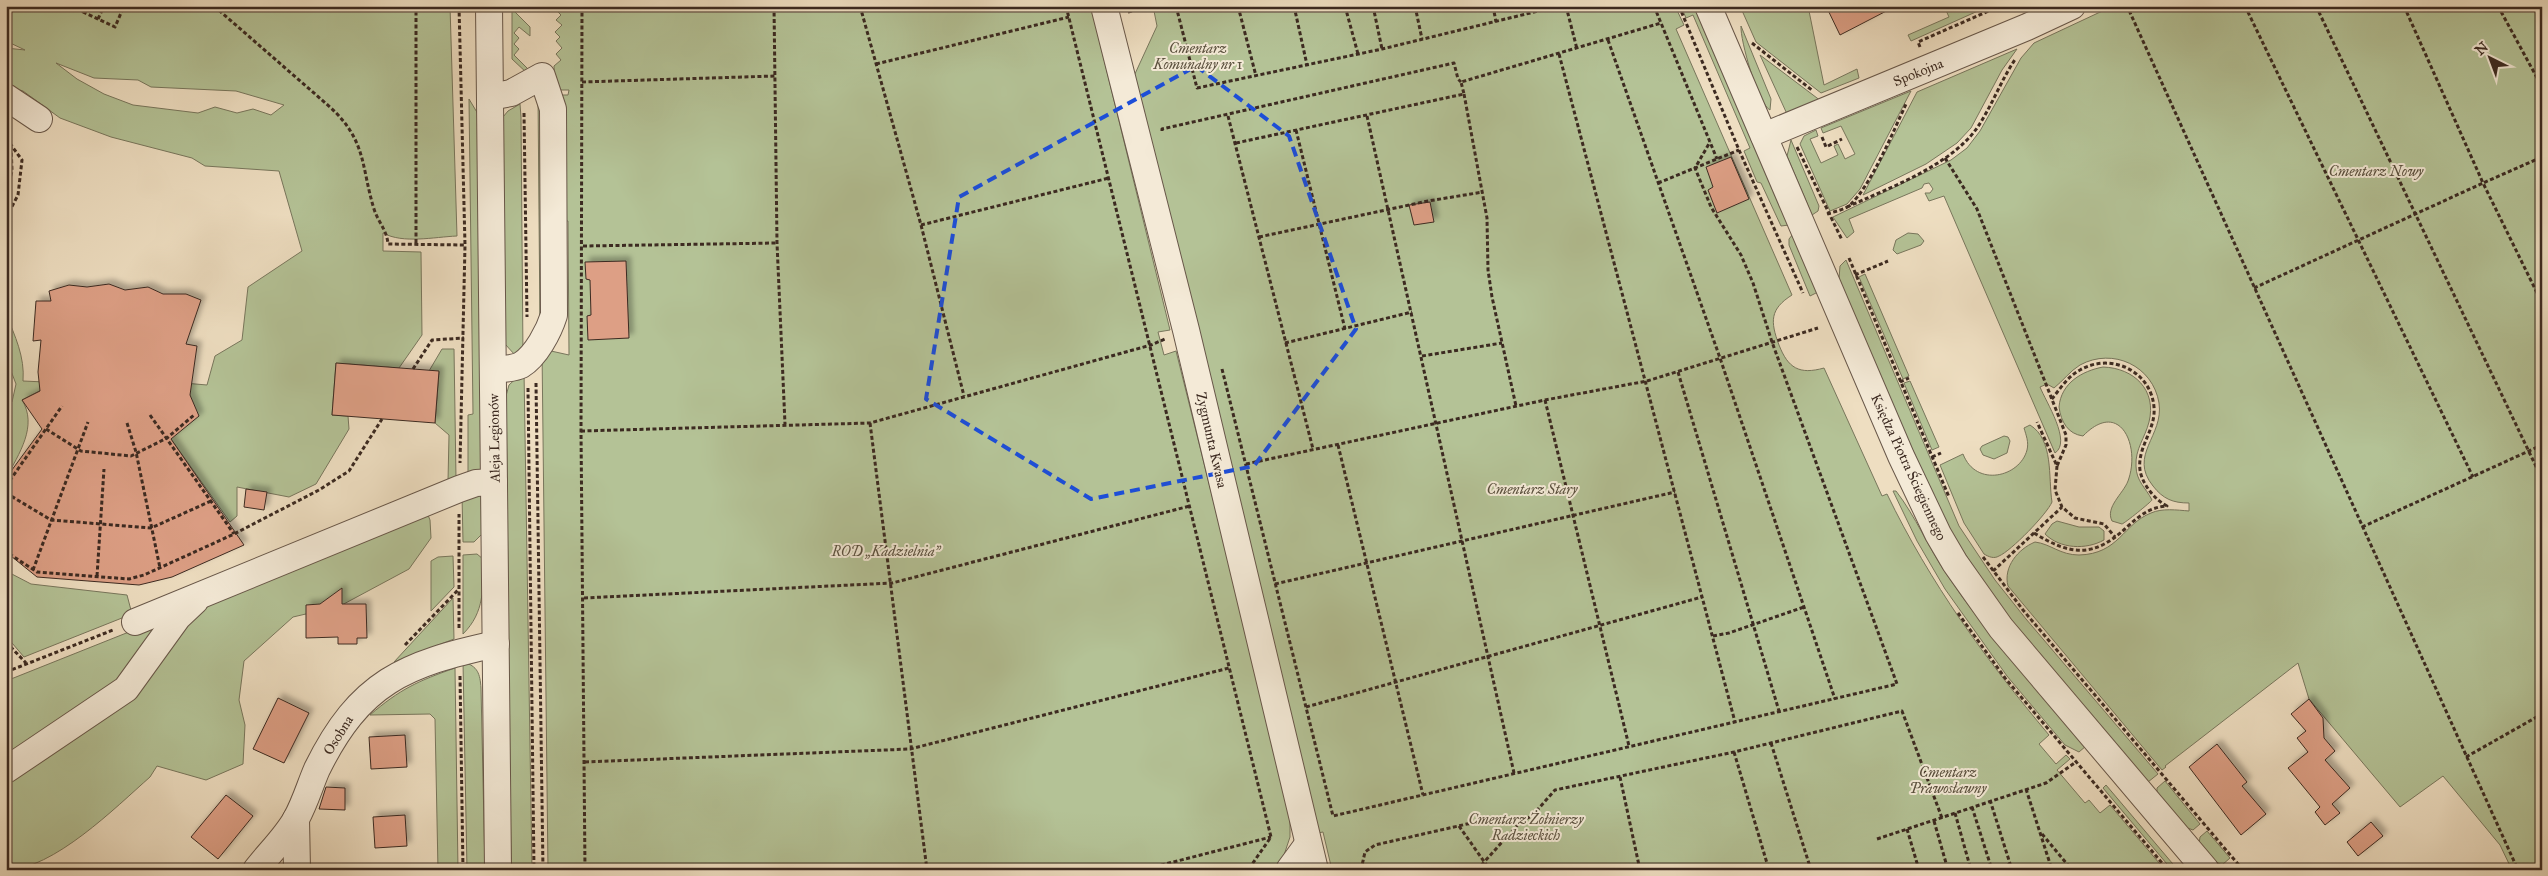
<svg xmlns="http://www.w3.org/2000/svg" width="2548" height="876" font-family="'IM FELL Great Primer',serif">
<style>
.green{fill:#b4c296;stroke:#78765c;fill-rule:evenodd}
.building{fill:#dd9f85;stroke:#3c2a21;filter:url(#shadow)}
.lines{fill:none;stroke-linecap:round;stroke-linejoin:round}
.minor-casing{stroke:#685749;stroke-width:28}
.path{stroke:#3c2a21;stroke-width:3;stroke-dasharray:4 2.5;stroke-linecap:butt}
.minor{stroke:#f4ead7;stroke-width:26}
.marked{fill:none;stroke:#1d4ed8;stroke-width:4;stroke-dasharray:10 6;stroke-linejoin:round}
.labels{text-anchor:middle;stroke-width:4;stroke-linejoin:round;paint-order:stroke}
.park-label{font-size:14px;font-style:italic;fill:#5a503e;stroke:#f4ead7}
.street-label{font-size:14px;fill:#3c2a21;stroke:#f4ead7}
</style>
<defs>
<filter id="shadow"><feDropShadow dx="4.5" dy="-4.5" stdDeviation="2.5" flood-color="#0004"/></filter>
</defs>
<rect width="100%" height="100%" fill="#eedec1"/>
<filter id="stains"><feTurbulence type="fractalNoise" baseFrequency=".004" numOctaves="4"/><feColorMatrix values="0 0 0 0 .2 0 0 0 0 .09 0 0 0 0 .02 0 0 0 .5 -.17"/></filter>
<radialGradient id="worn" r=".72"><stop offset=".6" stop-color="#630" stop-opacity="0"/><stop offset="1" stop-color="#630" stop-opacity=".3"/></radialGradient>
<!-- green -->
<g class="green">
<path d="M6 6H450L457 236C434 237 403 244 383 233V251L421 252 422 335 399 368 336 363 332 415 348 416 349 429 316 484 289 497 237 487V516L230 522 171 439 184 383 207 385 215 356 242 340 248 287 302 251 279 171 205 166 192 158 111 137 60 118 23 91 6 86V48L25 50 6 41ZM56 63 94 78 138 80 151 87 236 91 284 105 271 115 253 109 237 113 215 107 198 113 133 105 104 94 77 79Z"/>
<path d="M512 6H517L513 10 530 27V36L519 27 514 33 519 38 514 44 519 49 514 55 530 71 528 74 512 59Z"/>
<path d="M558 6H1091L1170 330 1158 332 1164 355 1176 351 1290 808V837L1279 870H548L542 349 569 355 568 221 559 220 556 95H568L569 90H555L554 66 561 60 556 54 562 48 556 41 560 37 555 32 562 25 556 20 561 15 555 9Z"/>
<path d="M1153 6H1675L1684 25 1676 29 1792 295C1770 309 1770 321 1779 345 1788 368 1799 375 1824 368L1882 496 1887 494C1930 583 1986 660 2049 735L2039 744 2056 764 2066 755 2070 759 2057 770 2085 803 2089 800 2100 813 2110 805 2165 870H1332L1323 832 1318 833 1134 76 1157 26Z"/>
<path d="M1681 6H1696L1789 225 1781 226 1761 183 1757 182 1744 151 1750 148 1693 15 1686 18Z"/>
<path d="M1740 6H1808L1824 85 1857 69 1859 78 1821 93 1756 42Z"/>
<path d="M1944 6H1989L1911 41 1908 35 1949 17Z"/>
<path d="M2113 6H2542V870H2512L2500 845 2443 776 2400 807 2309 699 2298 663 2165 766 2166 767 2162 770 2008 586C2003 567 2018 549 2035 542 2051 544 2060 555 2079 555 2119 554 2123 524 2151 513 2162 508 2177 510 2189 511V503C2173 503 2163 499 2153 486 2128 455 2164 436 2159 403 2153 366 2113 347 2080 365 2070 371 2063 381 2054 388L2047 384 2040 387C2046 402 2072 442 2055 453L1944 196 1929 201 1925 193H1930L1933 189 1929 183 1924 184 1922 188 1849 219 1854 232 1847 238 1833 217 1951 160 1967 148 1980 131 2021 58 2034 43Z"/>
<path d="M1741 26 1771 99 1770 110C1758 104 1740 40 1741 26Z"/>
<path d="M2017 49 2002 70 1971 128 1957 143 1926 164 1863 195 1917 92Z"/>
<path d="M1760 55 1821 101 1787 114Z"/>
<path d="M1911 91 1860 189 1847 204 1830 211 1800 144 1804 136 1816 130 1818 136 1810 139 1821 163 1838 155 1834 146 1838 144 1845 159 1855 154 1841 126 1823 133 1821 128Z"/>
<path d="M538 94 543 99 540 330Z"/>
<path d="M469 99 478 114 482 475 468 480V415L473 414Z"/>
<path d="M520 104 521 117 523 356 515 355 505 344 503 117 508 111Z"/>
<path d="M1791 140 1819 206 1818 211 1812 215 1787 156Z"/>
<path d="M1908 233 1918 234 1924 241 1921 245 1897 254 1893 250 1896 240Z"/>
<path d="M1793 234 1818 292 1810 296 1789 245V239Z"/>
<path d="M1846 260 1959 526 1995 580 2026 619 2158 774 2148 782 2003 610 1953 536 1908 440 1839 279 1840 266Z"/>
<path d="M1865 274 1909 376 1903 379 1859 277Z"/>
<path d="M6 314C15 336 25 357 23 381L45 382 47 387 22 400C38 426 19 454 6 478V404L12 402 16 384 6 358Z"/>
<path d="M442 349H454L456 479 448 481 449 435 435 423 439 372 429 371Z"/>
<path d="M2103 367C2134 368 2157 390 2149 422 2145 438 2135 449 2136 466 2136 481 2146 488 2152 500 2151 502 2125 523 2122 524L2112 521C2105 507 2123 494 2128 481 2141 446 2120 398 2083 436 2068 434 2061 422 2059 407 2061 383 2082 371 2103 367Z"/>
<path d="M524 371 532 870H511L506 396 509 385Z"/>
<path d="M1910 381 1939 447 1932 450 1904 383Z"/>
<path d="M2030 425C2054 440 2048 477 2052 502 2047 514 2011 551 1999 556 1994 559 1989 557 1984 554L1964 523 1940 465 1963 454C1976 488 2020 477 2027 450 2029 442 2026 435 2024 428Z"/>
<path d="M2004 436 2008 437 2010 441 2007 453 1994 459 1983 455 1980 449 1982 446Z"/>
<path d="M1893 491H1896C1916 517 1928 547 1947 575 1988 636 2038 690 2086 746L2079 752 2065 745 2007 676 1945 589 1917 541Z"/>
<path d="M462 494 482 495V534L474 542H463Z"/>
<path d="M426 510 430 520 431 538 409 569 340 606 293 617 244 661 239 700 245 725 243 764 206 780 157 766 150 777C116 807 53 870 6 870V776L52 745 199 605Z"/>
<path d="M2057 521 2079 527H2099L2104 531V540C2086 550 2060 549 2045 534L2052 524Z"/>
<path d="M477 554 483 559C483 588 485 612 463 634V555Z"/>
<path d="M453 556 454 587 431 611V561L438 557Z"/>
<path d="M6 568 8 572 31 584 127 595 132 614 24 657 6 636Z"/>
<path d="M453 598 454 639 394 662Z"/>
<path d="M174 614 126 676 6 763V681Z"/>
<path d="M463 662C478 666 480 674 481 688L485 870H467Z"/>
<path d="M455 668 458 870H438L435 719 430 714 370 715C400 689 418 681 455 668Z"/>
<path d="M2165 781 2200 824 2193 830 2185 827 2157 793V788Z"/>
<path d="M2106 785 2178 870H2172L2103 788Z"/>
<path d="M2207 831 2230 858 2222 865 2214 861 2199 844 2200 837Z"/>
</g>
<!-- building -->
<g class="building">
<path d="M1826 6H1896L1840 35Z"/>
<path d="M1731 157 1749 199 1717 213 1708 190 1713 187 1706 167Z"/>
<path d="M1430 202 1434 222 1414 225 1409 205Z"/>
<path d="M626 261 629 338 588 340 587 316 591 315 590 280 586 279 585 262Z"/>
<path d="M109 284 125 290 148 287 163 294H186L201 300 186 344 197 346 190 395 199 416 171 439 244 545 172 577 139 585 37 577 6 552V478L42 429 22 400 40 391 38 372 41 340 33 341 36 301H51L49 291 69 285 87 287Z"/>
<path d="M336 363 439 371 435 423 332 415Z"/>
<path d="M246 489 267 492 264 510 244 507Z"/>
<path d="M342 588V604H366L367 638H357V644H338V637L306 638V605L320 604Z"/>
<path d="M278 698 309 713 284 763 253 749Z"/>
<path d="M2309 699 2323 718 2324 738 2335 751 2325 760 2350 788 2332 804 2340 813 2325 825 2315 812 2320 807 2288 768 2308 752 2297 738 2306 731 2291 714Z"/>
<path d="M405 735 407 767 371 769 369 737Z"/>
<path d="M2217 744 2247 782 2242 786 2266 814 2241 835 2189 767Z"/>
<path d="M326 787 345 788V810L319 809Z"/>
<path d="M226 795 253 816 218 859 191 837Z"/>
<path d="M405 815 407 846 375 848 373 817Z"/>
<path d="M2371 822 2383 836 2358 856 2347 842Z"/>
</g>
<g class="lines">
<!-- minor casing -->
<g class="minor-casing">
<g id="minor">
<path d="M489 6 498 870"/>
<path d="M1104 6 1186 330 1315 870"/>
<path d="M1708 6 1901 456 1938 534 1955 563 2001 628 2206 870"/>
<path d="M6 97 39 119"/>
<path d="M490 97 511 93 542 76 553 109 554 315C549 331 536 356 521 365 513 369 502 369 493 370"/>
<path d="M1764 136 2027 27 2072 6"/>
<path d="M135 622 459 489 476 483 494 482"/>
<path d="M6 770 126 689 178 617 195 601"/>
<path d="M296 819 297 870"/>
<path d="M256 870C269 853 286 837 296 819 305 803 310 785 317 769 360 682 404 664 496 644"/>
<path d="M1289 870 1308 844"/>
</g>
</g>
<!-- path -->
<g class="path">
<path d="M86 6 83 12 115 27 124 6"/>
<path d="M214 6 330 107C367 141 361 167 374 209 378 222 387 230 388 244L465 245"/>
<path d="M406 6 459 8"/>
<path d="M459 6 465 245 460 463"/>
<path d="M582 6 581 431 585 870"/>
<path d="M774 6 777 243 785 424"/>
<path d="M860 6 921 225 964 396"/>
<path d="M1066 6 1271 837 1248 870"/>
<path d="M1176 6 1197 88 1382 49 1559 6"/>
<path d="M1238 6 1256 76"/>
<path d="M1294 6 1307 65"/>
<path d="M1345 6 1358 54"/>
<path d="M1373 6 1382 49"/>
<path d="M1415 6 1422 39"/>
<path d="M1493 6 1496 22"/>
<path d="M1535 6 1537 12"/>
<path d="M1566 6 1577 49"/>
<path d="M1654 6 1717 159"/>
<path d="M1679 6 1739 150 1803 293"/>
<path d="M2131 6 2128 8 2518 870"/>
<path d="M2245 6 2473 477"/>
<path d="M2316 6 2542 479"/>
<path d="M2404 6 2483 183 2542 157"/>
<path d="M2498 6 2542 87"/>
<path d="M1128 12 1152 6"/>
<path d="M98 19 104 6"/>
<path d="M1608 40 1720 358 1835 699"/>
<path d="M1752 43 1813 91"/>
<path d="M1920 47 1918 42 2000 6"/>
<path d="M1559 54 1735 722"/>
<path d="M876 64 1069 17"/>
<path d="M582 82 775 76"/>
<path d="M1464 94 1487 218 1488 270 1492 297 1516 406"/>
<path d="M524 113 527 317"/>
<path d="M1228 116 1313 449"/>
<path d="M1367 116 1514 773"/>
<path d="M1296 130 1345 329"/>
<path d="M1162 131V129L1454 63 1458 79 1461 82"/>
<path d="M1822 137 1826 147 1842 139"/>
<path d="M6 138 22 160 18 195 6 218"/>
<path d="M1236 143 1464 94 1461 82 1661 23"/>
<path d="M1797 147 1842 240"/>
<path d="M1945 158 1977 209 2066 435V445L2057 466 2037 422"/>
<path d="M1658 183 1739 150"/>
<path d="M6 195 12 171 11 145"/>
<path d="M1847 207C1889 188 1950 166 1977 128 1992 106 2001 80 2016 58"/>
<path d="M1827 214C1833 212 1843 210 1849 206 1871 186 1893 132 1906 104"/>
<path d="M921 225 1109 178"/>
<path d="M1259 237 1428 201 1483 192"/>
<path d="M416 243V7"/>
<path d="M583 246 777 243"/>
<path d="M1849 258 1949 497"/>
<path d="M1855 275 1888 261"/>
<path d="M2254 288 2483 183 2542 303"/>
<path d="M1285 343 1412 312"/>
<path d="M1422 356 1502 343"/>
<path d="M413 369 432 340 464 338"/>
<path d="M1222 369 1333 816 1897 684 1772 342 1753 283 1741 255 1711 207 1695 168 1710 142"/>
<path d="M1678 372 1779 711"/>
<path d="M1900 382 1909 378"/>
<path d="M536 383 543 870"/>
<path d="M528 388 534 870"/>
<path d="M1545 400 1629 746"/>
<path d="M150 415 234 534"/>
<path d="M127 423 136 452 160 568"/>
<path d="M870 423 927 870"/>
<path d="M46 429 81 451 131 456 167 438 194 415"/>
<path d="M581 431 870 423 1151 345 1165 339"/>
<path d="M1338 445 1423 795"/>
<path d="M1932 457 1941 453"/>
<path d="M1246 464 1545 400 1647 381 1818 328"/>
<path d="M2057 466 2055 490 2062 507 2075 518 2104 524 2115 537"/>
<path d="M6 486 62 406"/>
<path d="M6 493 51 520 151 528 211 501"/>
<path d="M2362 527 2542 445"/>
<path d="M2034 533C2070 555 2093 559 2127 527 2139 516 2150 507 2167 506 2155 500 2142 484 2140 470 2137 447 2156 430 2154 407 2151 371 2111 352 2080 370 2068 376 2060 389 2051 400"/>
<path d="M6 548 11 555 37 572 129 579 144 575 234 534 319 490 349 471 382 419"/>
<path d="M1983 557 2023 610 2243 870"/>
<path d="M33 570 88 422"/>
<path d="M1993 571 2062 507"/>
<path d="M97 576 104 469"/>
<path d="M1275 584 1675 492"/>
<path d="M584 598 892 583 1190 506"/>
<path d="M1958 613 2005 678 2168 870"/>
<path d="M459 628V514"/>
<path d="M1713 636 1729 633 1804 607"/>
<path d="M6 642 26 663"/>
<path d="M405 645 458 590"/>
<path d="M6 672 113 630"/>
<path d="M460 676 463 870"/>
<path d="M1306 707 1702 597"/>
<path d="M1771 743 1811 870"/>
<path d="M1734 752 1769 870"/>
<path d="M2466 757 2542 714"/>
<path d="M585 762 910 749 1229 668"/>
<path d="M1620 777 1640 870"/>
<path d="M2026 789 2052 870"/>
<path d="M1990 800 2012 870"/>
<path d="M1972 807 1992 870"/>
<path d="M1955 813 1971 870"/>
<path d="M1934 821 1948 870"/>
<path d="M1459 826 1490 870"/>
<path d="M1907 829 1919 870"/>
<path d="M2042 834 2072 870"/>
<path d="M1877 839 2046 783 2076 762"/>
<path d="M1142 870 1271 837"/>
<path d="M1361 870 1365 852 1375 845 1467 824 1521 821"/>
<path d="M1477 870 1521 821 1532 816 1555 790 1734 752 1902 711 1942 818"/>
<path d="M1989 870 2010 864"/>
</g>
<!-- minor -->
<use href="#minor" class="minor"/>
</g>
<!-- marked area -->
<path class="marked" d="M1196 66 1289 136 1356 329 1254 466 1091 499 926 399 959 197Z"/>
<g class="labels">
<!-- park labels -->
<g class="park-label">
<text x="1198" y="53">Cmentarz<tspan x="1198" dy="16">Komunalny nr 1</tspan></text>
<text x="2376" y="176">Cmentarz Nowy</text>
<text x="1532" y="494">Cmentarz Stary</text>
<text x="886" y="556">ROD „Kadzielnia”</text>
<text x="1948" y="777">Cmentarz<tspan x="1948" dy="16">Prawosławny</tspan></text>
<text x="1526" y="824">Cmentarz Żołnierzy<tspan x="1526" dy="16">Radzieckich</tspan></text>
</g>
<!-- street labels -->
<g class="street-label">
<text transform="translate(1918 72) rotate(-22)" y="5">Spokojna</text>
<text transform="translate(494 438) rotate(-91)" y="5">Aleja Legionów</text>
<text transform="translate(1212 440) rotate(77)" y="5">Zygmunta Kwasa</text>
<text transform="translate(1909 467) rotate(65)" y="5">Księdza Piotra Ściegiennego</text>
<text transform="translate(338 735) rotate(-58)" y="5">Osobna</text>
</g>
</g>
<!-- margin -->
<rect width="2548" height="876" fill="none" stroke="#eedec1" stroke-width="25"/>
<rect x="8" y="8" width="2533" height="861" fill="none" stroke="#3c2a21" stroke-width="2.5"/>
<rect x="12" y="12" width="2523" height="851" fill="none" stroke="#3c2a21"/>
<!-- north arrow -->
<g transform="translate(2490 58) rotate(318)" stroke="#f4ead7" stroke-width="4" paint-order="stroke">
<path d="M0-4L9 19L0 12L-9 19Z" fill="#3c2a21"/>
<text y="-8" font-size="14" font-weight="bold" text-anchor="middle" fill="#3c2a21">N</text>
</g>
<rect width="100%" height="100%" filter="url(#stains)"/>
<rect width="100%" height="100%" fill="url(#worn)"/>
</svg>
